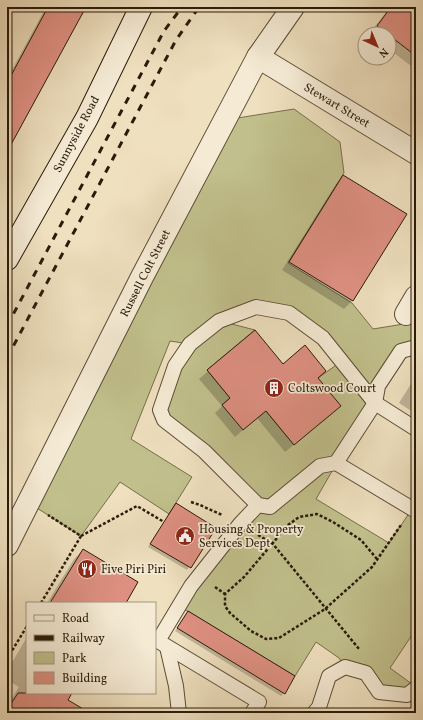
<svg xmlns="http://www.w3.org/2000/svg" width="423" height="720" font-family="Vollkorn,serif">
<style>
.green{fill:#c1c08c;stroke:#766e4b;fill-rule:evenodd}
.shadow{fill:#0003}
.building{fill:#df9082;stroke:#2a1b0a}
.lines{fill:none;stroke-linecap:round;stroke-linejoin:round}
.lane-casing{stroke:#5b4c37;stroke-width:16}
.street-casing{stroke:#5b4c37;stroke-width:24}
.secondary-casing{stroke:#2a1b0a;stroke-width:24}
.path{stroke:#2a1b0a;stroke-width:2.5;stroke-dasharray:3 2;stroke-linecap:butt}
.lane{stroke:#f5ebd5;stroke-width:14}
.street{stroke:#f5ebd5;stroke-width:22}
.secondary{stroke:#f5ebd5;stroke-width:22}
.rail{stroke:#2a1b0a;stroke-width:3;stroke-dasharray:7 7;stroke-linecap:butt}
.labels{text-anchor:middle;stroke-width:3.5;stroke-linejoin:round;paint-order:stroke}
.street-label{font-size:12px;fill:#2a1b0a;stroke:#f5ebd5}
.poi-label{font-size:12px;fill:#2a1b0a;stroke:#f5ebd5;text-anchor:start}
</style>
<rect width="100%" height="100%" fill="#efe0bf"/>
<filter id="stains"><feTurbulence type="fractalNoise" baseFrequency=".005" numOctaves="4"/><feColorMatrix values="0 0 0 0 .2 0 0 0 0 .09 0 0 0 0 .02 0 0 0 .5 -.17"/></filter>
<radialGradient id="worn" r=".72"><stop offset=".6" stop-color="#630" stop-opacity="0"/><stop offset="1" stop-color="#630" stop-opacity=".3"/></radialGradient>
<!-- green -->
<path class="green" d="M294 109 340 142 344 173 288 263 352 303 373 329 416 322V347L401 351 316 499 389 543 416 503V629L390 668 416 687 388 693 366 673 345 667 339 658 316 642 295 676 179 606 258 505 164 419 189 344 170 341 131 439 192 477 169 514 120 482 81 536 29 503 225 120ZM256 307 289 313 342 361 318 378 294 445 266 411 222 405 230 398 207 370 255 330 220 321Z"/>
<!-- shadow -->
<g class="shadow">
<path d="M46 7H85L10 145 11 146 7 154V79Z"/>
<path d="M390 7H416V70L389 49V34H369Z"/>
<path d="M344 176 406 214 352 301 344 309 282 270 336 184Z"/>
<path d="M254 332 283 366 325 371 317 379 332 414 285 452 257 418 235 437 215 413 222 406 199 379Z"/>
<path d="M416 376V414L399 403Z"/>
<path d="M176 504 214 528 187 570 148 547Z"/>
<path d="M83 550 124 603H47L74 559Z"/>
<path d="M188 612 284 693 281 696 175 631Z"/>
<path d="M27 637V693H71L66 700 89 713H7V706L19 687 7 680V671Z"/>
</g>
<!-- building -->
<g class="building">
<path d="M48 7H86L7 152V83Z"/>
<path d="M391 7H416V56L377 26Z"/>
<path d="M343 175 407 214 353 301 289 262Z"/>
<path d="M255 330 283 364 305 345 326 371 318 378 341 406 294 445 266 411 243 430 222 405 230 398 207 370Z"/>
<path d="M176 503 216 528 191 568 150 544Z"/>
<path d="M83 549 138 582 126 603H50Z"/>
<path d="M188 611 295 676 285 694 177 628Z"/>
<path d="M18 693H72L68 700 90 713H7V710Z"/>
</g>
<g class="lines">
<!-- lane casing -->
<g class="lane-casing">
<g id="lane">
<path d="M416 429 375 403 323 338 289 313 256 307 219 321 190 344 175 366 160 410 164 420 204 451 258 505 270 507 320 466 336 463 416 511"/>
<path d="M336 463 375 403 378 386 401 351 416 347"/>
<path d="M167 647 176 686 179 713"/>
<path d="M252 713 259 702 158 641 191 586 240 524 258 505"/>
<path d="M314 713 319 707 329 676 345 667 366 673 379 692 407 695 416 688"/>
</g>
</g>
<!-- street casing -->
<g class="street-casing">
<g id="street">
<path d="M258 57 416 153"/>
<path d="M406 314 416 297"/>
<path d="M7 545 142 277 258 57 293 7"/>
</g>
</g>
<!-- secondary casing -->
<g class="secondary-casing">
<path id="secondary" d="M7 259 87 118 141 7"/>
</g>
<!-- path -->
<g class="path">
<path d="M191 502 200 505 222 515"/>
<path d="M258 535 273 544 359 649"/>
<path d="M81 536 137 506 164 522"/>
<path d="M377 559 361 540 333 522 317 514 299 517 288 525 244 577 225 594V606L230 613 251 631 266 639 279 638 325 609 372 567 401 525"/>
<path d="M215 587 225 594"/>
<path d="M41 603 81 536 48 515"/>
<path d="M7 659 27 626"/>
</g>
<!-- lane -->
<use href="#lane" class="lane"/>
<!-- street -->
<use href="#street" class="street"/>
<!-- secondary -->
<use href="#secondary" class="secondary"/>
<!-- rail -->
<g class="rail">
<path d="M7 326 164 31 182 7"/>
<path d="M7 358 176 40 199 7"/>
</g>
</g>
<!-- icons -->
<defs>
<g id="building-disc" transform="scale(1)"><circle r="9.5" fill="#8f2418" stroke="#f5ebd5"/><path d="M-4-6H4V6H1V3H-1V6H-4ZM-2.5-4.3h1.7v1.8h-1.7ZM.8-4.3h1.7v1.8H.8ZM-2.5-1h1.7V.8h-1.7ZM.8-1h1.7V.8H.8Z" fill="#fff"/></g>
<g id="civic-disc" transform="scale(1)"><circle r="9.5" fill="#8f2418" stroke="#f5ebd5"/><path d="M-.6-6.5H3V-4.5H.6V-3L4-1V1h2V6H-6V1h2V-1L-.6-3ZM-1.2 2.5V6h2.4V2.5Z" fill="#fff"/></g>
<g id="restaurant-disc" transform="scale(1)"><circle r="9.5" fill="#8f2418" stroke="#f5ebd5"/><path d="M-5-6h1v4h1v-4h1v4h1v-4h1v5L-1.5 .5V6h-2V.5L-5-1ZM5-6V6H3V1.5H1.5Q1.5-4 5-6Z" fill="#fff"/></g>
</defs>
<g fill-rule="evenodd">
<use href="#building-disc" x="274" y="388"/>
<use href="#civic-disc" x="185" y="536"/>
<use href="#restaurant-disc" x="87" y="569"/>
</g>
<g class="labels">
<!-- street labels -->
<g class="street-label">
<text transform="translate(337 105) rotate(31)" y="4">Stewart Street</text>
<text transform="translate(76 134) rotate(-62)" y="4">Sunnyside Road</text>
<text transform="translate(145 273) rotate(-63)" y="4">Russell Colt Street</text>
</g>
<!-- poi labels -->
<g class="poi-label">
<text x="288" y="392">Coltswood Court</text>
<text x="199" y="533">Housing &amp; Property<tspan x="199" dy="14">Services Dept</tspan></text>
<text x="101" y="573">Five Piri Piri</text>
</g>
</g>
<!-- margin -->
<rect width="423" height="720" fill="none" stroke="#efe0bf" stroke-width="24"/>
<rect x="8" y="8" width="407" height="704" fill="none" stroke="#2a1b0a" stroke-width="2"/>
<rect x="12" y="12" width="399" height="696" fill="none" stroke="#2a1b0a"/>
<!-- legend -->
<rect x="26" y="602" width="130" height="92" fill="#f5ebd5" stroke="#a49884"/>
<rect x="34" y="615" width="20" height="6" fill="#f5ebd5" stroke="#a49884"/>
<text x="62" y="622" font-size="12" fill="#2a1b0a">Road</text>
<rect x="34" y="635" width="20" height="6" fill="#2a1b0a" stroke="#a49884"/>
<text x="62" y="642" font-size="12" fill="#2a1b0a">Railway</text>
<rect x="34" y="652" width="20" height="12" fill="#c1c08c" stroke="#a49884"/>
<text x="62" y="662" font-size="12" fill="#2a1b0a">Park</text>
<rect x="34" y="672" width="20" height="12" fill="#df9082" stroke="#a49884"/>
<text x="62" y="682" font-size="12" fill="#2a1b0a">Building</text>
<!-- north arrow -->
<g transform="translate(377 46) rotate(136)"><circle r="19" fill="#f5ebd5" stroke="#a49884"/>
<path d="M0-3L7 15L0 10L-7 15Z" fill="#8f2418"/>
<text y="-6" font-size="11" font-weight="bold" text-anchor="middle" fill="#2a1b0a">N</text>
</g>
<rect width="100%" height="100%" filter="url(#stains)"/>
<rect width="100%" height="100%" fill="url(#worn)"/>
</svg>
